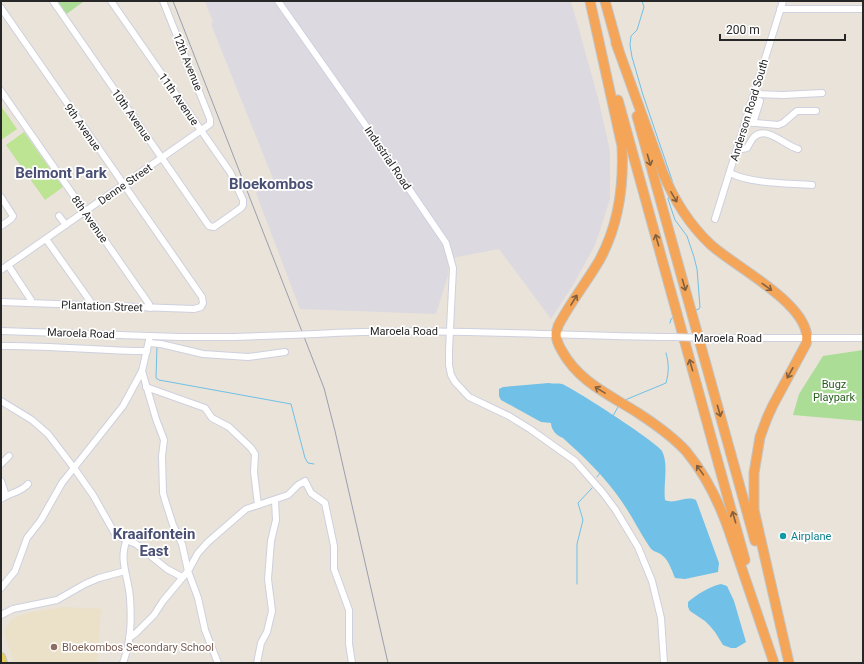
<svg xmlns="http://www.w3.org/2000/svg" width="864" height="664" font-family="Roboto,sans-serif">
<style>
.industrial{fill:#dcd9e1}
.education{fill:#eae1c8}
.green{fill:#abdd97}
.pitch{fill:#bde493}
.water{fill:#70c0e7}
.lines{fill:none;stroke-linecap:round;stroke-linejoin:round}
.stream{stroke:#70c0e7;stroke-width:1}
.minor-casing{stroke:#ced0df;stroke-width:8}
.major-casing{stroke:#c3c3c3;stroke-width:10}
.highway-casing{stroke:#c3c3c3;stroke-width:11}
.minor{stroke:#fff;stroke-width:6}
.major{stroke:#e8d05e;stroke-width:8}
.highway{stroke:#f5a558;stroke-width:9}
.rail{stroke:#9c9eb0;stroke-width:1}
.minor-bridge-casing{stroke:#ced0df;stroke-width:8;stroke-linecap:butt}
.minor-bridge{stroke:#fff;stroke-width:6}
.oneway{stroke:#84603d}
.culture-dot{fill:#0f9aa8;stroke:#fff;stroke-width:1.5}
.education-dot{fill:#8d6e63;stroke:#fff;stroke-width:1.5}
.labels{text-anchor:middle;stroke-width:3.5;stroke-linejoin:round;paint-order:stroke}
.street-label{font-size:11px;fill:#272727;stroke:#fff}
.park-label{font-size:11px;fill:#265e1c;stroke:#fff}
.culture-label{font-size:11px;fill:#0d838f;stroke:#fff;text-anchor:start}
.education-label{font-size:11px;fill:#785e54;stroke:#fff;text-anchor:start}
.district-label{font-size:15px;font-weight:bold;fill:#4a4f74;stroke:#fff}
</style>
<rect width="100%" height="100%" fill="#e9e3d9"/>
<!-- industrial -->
<path class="industrial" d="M205 1H571L598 98 610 151V199L595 245 573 285 551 319 499 249 457 257 449 261 448 275 436 314 300 309 256 193 274 181 211 24 213 22Z"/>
<!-- education -->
<path class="education" d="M63 607 101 609 97 663H14L4 632 12 619 28 613Z"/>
<!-- green -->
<g class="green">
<path d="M55 1H82L83 2 65 15Z"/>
<path d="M863 350 862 421 793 415 799 394 823 356Z"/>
</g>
<!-- pitch -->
<g class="pitch">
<path d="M1 106 17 129 1 140Z"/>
<path d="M24 132 63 187 45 200 6 145Z"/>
</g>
<!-- water -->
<g class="water">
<path d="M549 383C553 384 558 383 562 384 573 388 658 443 662 451 669 465 663 484 665 500 675 505 685 495 696 500L719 563 718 572 685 579 675 578C672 571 669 561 663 556 658 551 653 553 649 546 639 531 631 514 620 499 604 476 584 457 563 438 557 436 551 430 551 423L541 422 501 400 499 396V389L503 387Z"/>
<path d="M721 584 727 586 734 601 746 642 736 648H731L723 645 715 632 710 626 705 621 690 611 688 607V602C698 594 708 587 721 584Z"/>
</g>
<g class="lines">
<!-- stream -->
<g class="stream">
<path d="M642 1 644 7 637 30 631 36 630 45 632 57 643 95 672 180 673 185"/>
<path d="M669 196 668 199 675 220 687 236 694 257 697 269 700 307 699 309 696 310"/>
<path d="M670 323 671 319 674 317"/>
<path d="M157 347 156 378 159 380 291 404 305 458 308 463 314 464"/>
<path d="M625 400 666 383C669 372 669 364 666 353"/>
<path d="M613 416 618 407"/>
<path d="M597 477 600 473"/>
<path d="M577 584V544L583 520 578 503 592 488"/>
</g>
<!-- minor casing -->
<g class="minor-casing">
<g id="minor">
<path d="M53 1 209 226 214 227 241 208 243 205V200L230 172 111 1"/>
<path d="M278 1 364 123 446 243 453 268 449 350V365L451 375 455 382 469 397 509 416 530 429 575 461 603 493 615 509 638 547 652 581 661 618 664 663"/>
<path d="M1 8 202 297 203 303 201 307 194 309 1 302"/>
<path d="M780 9H863"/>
<path d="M1 91 149 304 150 308"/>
<path d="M754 94 783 95 822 93"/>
<path d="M745 122 778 125 783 123 797 111H816"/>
<path d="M753 123 760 101"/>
<path d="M737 150 747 148C749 145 751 140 754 137 767 125 785 146 798 149"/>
<path d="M730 173C752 184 787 183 812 185"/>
<path d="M1 197 13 216 11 219 1 226"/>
<path d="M59 216 66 225"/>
<path d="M715 219 783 1"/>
<path d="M46 239 90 301 91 305"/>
<path d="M8 265 31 300V303"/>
<path d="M1 270 210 124V119L163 1"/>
<path d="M1 331 180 337H233L290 335"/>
<path d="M316 334C435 327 553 336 672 337"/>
<path d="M707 338H863"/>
<path d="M149 343 161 344 203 354 248 357 285 352"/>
<path d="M1 346C50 345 98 351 147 351"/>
<path d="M142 371 156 419 164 440 162 456 163 493 165 500 173 525 182 544 188 571 198 598 205 630 218 663"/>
<path d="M146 387 205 408 212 418 229 427 251 448 255 454 254 472 258 505"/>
<path d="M1 401 32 420 48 434 74 468 93 495 114 532 122 538 136 544 167 569 182 577"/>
<path d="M1 464 9 456"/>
<path d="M1 481 6 496"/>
<path d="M1 499C9 493 22 492 28 484"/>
<path d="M1 588 15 571 27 538 41 520 62 483 123 406 142 371 150 336"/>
<path d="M1 615 13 609 57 600 85 584 99 578 125 571"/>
<path d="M129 638 136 633 154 615 163 601 188 571 198 553 208 542 246 509 288 495 298 485 305 481 311 493 325 503 334 546V569L349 610V644L352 663"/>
<path d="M123 663C125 657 127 651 128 645 131 632 131 612 130 598 129 579 118 559 127 540"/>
<path d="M257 663 261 643 267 632 272 611 268 579 271 541 276 520 275 500"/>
</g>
</g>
<!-- major casing -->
<g class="major-casing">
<path id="major" d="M1 657 3 663"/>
</g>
<!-- highway casing -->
<g class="highway-casing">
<g id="highway">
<path d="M590 1 622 146C624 186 619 225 599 261 586 283 570 303 558 326 558 328 556 332 556 334 556 340 559 346 562 351 579 382 610 395 638 413 655 424 672 436 686 451 705 474 718 500 728 528L774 663"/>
<path d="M605 1 618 48"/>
<path d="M616 43 663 173C674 200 689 224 710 244 733 266 816 307 806 344L773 405 767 418 760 437 754 473V510L789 663"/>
<path d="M618 100 745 560"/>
<path d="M637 116 755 541"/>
</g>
</g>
<!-- minor -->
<use href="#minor" class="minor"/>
<!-- major -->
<use href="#major" class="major"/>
<!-- highway -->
<use href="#highway" class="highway"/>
<!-- rail -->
<path class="rail" d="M173 1 324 388 335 431 388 663"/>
<!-- minor-bridge casing -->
<g class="minor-bridge-casing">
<g id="minor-bridge">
<path d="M290 335 316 334"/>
<path d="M672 337 707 338"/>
</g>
</g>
<!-- minor-bridge -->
<use href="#minor-bridge" class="minor-bridge"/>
</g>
<!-- one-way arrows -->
<defs><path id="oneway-shaft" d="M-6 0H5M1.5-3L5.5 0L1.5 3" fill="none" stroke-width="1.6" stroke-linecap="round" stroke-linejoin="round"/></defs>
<g class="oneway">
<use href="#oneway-shaft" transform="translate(649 160) rotate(74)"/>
<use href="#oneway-shaft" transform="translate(674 197) rotate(60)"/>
<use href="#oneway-shaft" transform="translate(657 240) rotate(-106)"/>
<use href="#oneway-shaft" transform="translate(684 285) rotate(74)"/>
<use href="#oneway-shaft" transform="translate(767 287) rotate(36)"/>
<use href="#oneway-shaft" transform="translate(574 300) rotate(-58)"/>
<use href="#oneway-shaft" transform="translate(691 365) rotate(-106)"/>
<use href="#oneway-shaft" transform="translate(790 373) rotate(119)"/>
<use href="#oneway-shaft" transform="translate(600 390) rotate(-149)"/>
<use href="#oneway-shaft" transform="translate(719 411) rotate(74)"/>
<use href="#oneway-shaft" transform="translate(700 470) rotate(-126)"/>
<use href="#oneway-shaft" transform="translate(734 517) rotate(-106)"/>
</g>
<!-- markers -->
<circle class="culture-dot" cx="783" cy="536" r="4"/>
<circle class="education-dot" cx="54" cy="647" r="4"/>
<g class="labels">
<!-- street labels -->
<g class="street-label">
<text transform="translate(188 62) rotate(68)" y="4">12th Avenue</text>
<text transform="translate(179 99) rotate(55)" y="4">11th Avenue</text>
<text transform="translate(749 110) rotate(-73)" y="4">Anderson Road South</text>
<text transform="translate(132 115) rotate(55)" y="4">10th Avenue</text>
<text transform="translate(83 127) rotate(55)" y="4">9th Avenue</text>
<text transform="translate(388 158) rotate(56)" y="4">Industrial Road</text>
<text transform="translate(125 184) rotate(-35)" y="4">Denne Street</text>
<text transform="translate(90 219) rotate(55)" y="4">8th Avenue</text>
<text transform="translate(102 306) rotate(2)" y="4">Plantation Street</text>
<text x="404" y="335">Maroela Road</text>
<text transform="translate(81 333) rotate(2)" y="4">Maroela Road</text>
<text x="728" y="342">Maroela Road</text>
</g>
<!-- park labels -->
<g class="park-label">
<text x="834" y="388">Bugz<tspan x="834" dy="13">Playpark</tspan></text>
</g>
<!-- culture labels -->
<g class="culture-label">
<text x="791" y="540">Airplane</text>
</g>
<!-- education labels -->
<g class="education-label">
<text x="62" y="651">Bloekombos Secondary School</text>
</g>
<!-- district labels -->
<g class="district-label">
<text x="61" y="178">Belmont Park</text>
<text x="271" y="189">Bloekombos</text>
<text x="154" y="539">Kraaifontein<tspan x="154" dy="17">East</tspan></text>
</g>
</g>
<!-- border -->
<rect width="864" height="664" fill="none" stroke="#272727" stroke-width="4"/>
<!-- scale -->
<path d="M720 34v6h125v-6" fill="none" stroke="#272727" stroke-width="2"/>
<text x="726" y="34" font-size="12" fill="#272727" stroke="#ffffff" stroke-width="3" paint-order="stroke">200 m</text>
</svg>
